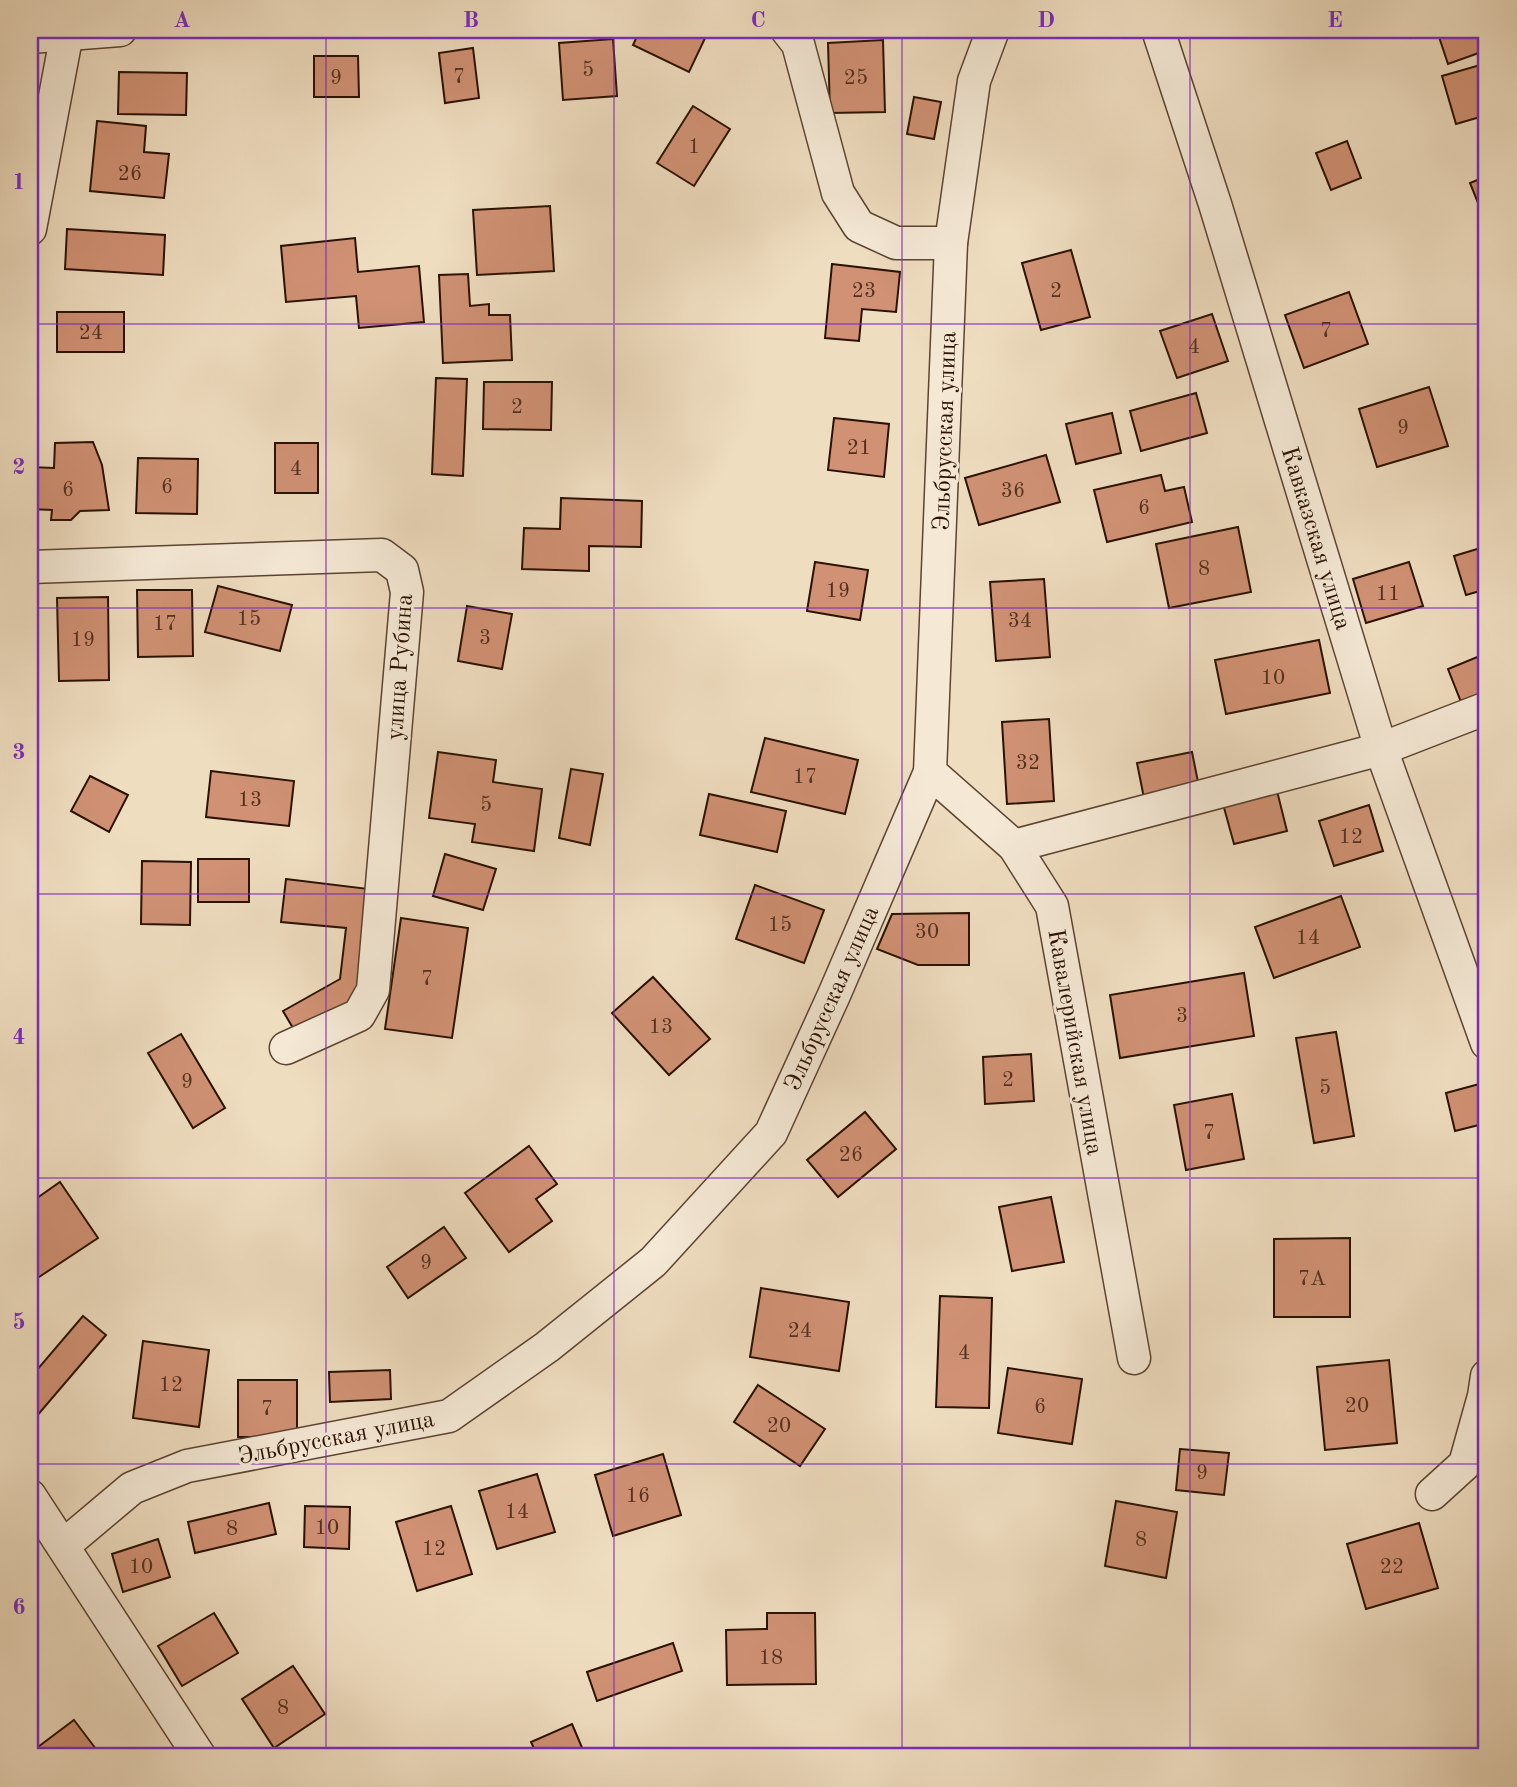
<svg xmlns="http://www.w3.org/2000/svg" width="1517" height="1787" font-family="'Old Standard TT',serif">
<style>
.building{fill:#d09174;stroke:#2a1101;stroke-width:2}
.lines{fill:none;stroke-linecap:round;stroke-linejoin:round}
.street-casing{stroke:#5b4431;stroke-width:35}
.street{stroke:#f5e9d6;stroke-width:32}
.grid{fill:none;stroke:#7b2cbf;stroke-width:2;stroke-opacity:0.55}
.labels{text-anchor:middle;stroke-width:6;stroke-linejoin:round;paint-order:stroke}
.number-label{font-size:21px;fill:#54311e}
.street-label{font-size:24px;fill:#2a1101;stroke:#f5e9d6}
.neatline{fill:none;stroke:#7b2cbf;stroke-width:2.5}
.grid-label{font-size:23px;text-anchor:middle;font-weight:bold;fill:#7b2cbf}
</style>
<rect width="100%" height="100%" fill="#efddc0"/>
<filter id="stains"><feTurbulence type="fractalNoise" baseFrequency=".00286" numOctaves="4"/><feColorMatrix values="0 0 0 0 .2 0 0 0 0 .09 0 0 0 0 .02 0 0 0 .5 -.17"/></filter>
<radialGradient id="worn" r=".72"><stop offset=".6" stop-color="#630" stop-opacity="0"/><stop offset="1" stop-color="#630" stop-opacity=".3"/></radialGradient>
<!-- building -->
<g class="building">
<path d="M640 30H698L707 34 689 72 633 45Z"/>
<path d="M1265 30H1289L1267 37Z"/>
<path d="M1409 30H1487V50L1448 64 1437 31 1411 38Z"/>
<path d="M613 39 617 96 563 100 559 43Z"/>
<path d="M883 40 885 112 830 113 828 43Z"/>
<path d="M473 48 479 98 445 103 439 53Z"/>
<path d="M314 56H358L359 97H314Z"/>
<path d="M1487 63V115L1456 124 1442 76Z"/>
<path d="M119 72 187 73 186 115 118 114Z"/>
<path d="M914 97 941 102 934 139 907 134Z"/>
<path d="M693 106 730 129 694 186 657 163Z"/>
<path d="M97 121 146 126 144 152 169 154 164 198 90 191Z"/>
<path d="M1347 141 1361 178 1331 190 1316 153Z"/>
<path d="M1487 176V225L1470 183Z"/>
<path d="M550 206 554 271 477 275 473 210Z"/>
<path d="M67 229 165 235 163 275 65 269Z"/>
<path d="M355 238 358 272 419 266 424 322 359 328 356 296 286 302 281 246Z"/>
<path d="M1071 250 1090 317 1041 330 1022 263Z"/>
<path d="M832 264 900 272 896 312 862 309 859 341 825 338Z"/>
<path d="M468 274 470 306 489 304V315H510L512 360 443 363 439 275Z"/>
<path d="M1349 292 1368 344 1304 368 1285 315Z"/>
<rect x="57" y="312" width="67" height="40"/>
<path d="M1212 314 1228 361 1177 378 1160 331Z"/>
<path d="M436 378 467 379 463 476 432 474Z"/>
<path d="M484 382H552L551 430 483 429Z"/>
<path d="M1429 387 1448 446 1377 467 1359 409Z"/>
<path d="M1196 393 1207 433 1141 451 1130 411Z"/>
<path d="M1112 413 1121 453 1076 464 1066 424Z"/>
<path d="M834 418 889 424 884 477 828 470Z"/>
<path d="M93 442 102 465 109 510 80 511 71 520H51L52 510 30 509V467L54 468 55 443Z"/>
<rect x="275" y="443" width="43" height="50"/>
<path d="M1046 455 1060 502 979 525 965 478Z"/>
<path d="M138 458 198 459 197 514 136 513Z"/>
<path d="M1161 475 1165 491 1184 487 1192 522 1107 542 1094 490Z"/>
<path d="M561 498 642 501 641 547 589 546V571L522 569 524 528 560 529Z"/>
<path d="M1238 527 1251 592 1169 608 1156 544Z"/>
<path d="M1487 546V589L1466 595 1454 556Z"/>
<path d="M815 562 868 570 860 620 807 611Z"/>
<path d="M1409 562 1423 606 1366 623 1353 579Z"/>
<path d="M1044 579 1050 657 996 661 990 582Z"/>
<path d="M218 586 292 605 280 651 205 632Z"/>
<path d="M137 590H192L193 656 138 657Z"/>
<path d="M108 597 109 680 59 681 57 598Z"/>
<path d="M467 606 512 614 502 669 458 661Z"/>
<path d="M1319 640 1330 693 1226 714 1215 660Z"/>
<path d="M1487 653V698L1463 707 1448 669Z"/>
<path d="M1049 719 1054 801 1007 804 1002 722Z"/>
<path d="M765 738 858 760 845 814 751 792Z"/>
<path d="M438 752 496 760 493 782 542 789 534 851 472 842 475 824 429 818Z"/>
<path d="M1192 752 1199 787 1144 798 1137 763Z"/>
<path d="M571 769 603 774 590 845 559 838Z"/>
<path d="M211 771 294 781 289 826 206 817Z"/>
<path d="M90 776 128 795 109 832 71 811Z"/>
<path d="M1277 791 1287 831 1234 844 1223 804Z"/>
<path d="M709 794 786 811 777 852 700 835Z"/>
<path d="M1369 805 1383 851 1334 866 1319 821Z"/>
<path d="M445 854 496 869 483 910 433 896Z"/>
<rect x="198" y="859" width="51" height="43"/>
<path d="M142 861 191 862 190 925 141 924Z"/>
<path d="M286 879 377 890 365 996 297 1035 283 1011 340 979 346 928 281 922Z"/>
<path d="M755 885 824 910 804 963 736 939Z"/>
<path d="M1341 896 1360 947 1274 978 1255 927Z"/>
<path d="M969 913V965H918L877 949 892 914Z"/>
<path d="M401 918 468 928 452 1038 385 1029Z"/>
<path d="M1244 973 1254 1036 1120 1058 1110 995Z"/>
<path d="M653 977 710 1039 669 1075 612 1013Z"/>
<path d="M1336 1032 1354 1136 1314 1143 1296 1038Z"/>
<path d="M181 1034 225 1108 193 1128 148 1053Z"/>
<path d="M1031 1054 1034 1101 985 1104 983 1057Z"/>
<path d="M1483 1083 1487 1101V1123L1455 1131 1446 1093Z"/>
<path d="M1232 1094 1244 1159 1186 1170 1174 1105Z"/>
<path d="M865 1112 896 1149 838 1197 807 1160Z"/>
<path d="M529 1146 557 1184 536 1199 552 1221 509 1252 465 1193Z"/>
<path d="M60 1182 98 1238 30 1283V1203Z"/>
<path d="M1051 1197 1064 1262 1012 1271 999 1207Z"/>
<path d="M444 1227 466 1258 408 1298 387 1267Z"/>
<path d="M1350 1238V1317H1274V1239Z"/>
<path d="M761 1288 849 1302 839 1371 750 1357Z"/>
<path d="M940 1296 992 1298 989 1408 936 1407Z"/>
<path d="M83 1316 106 1335 30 1424V1378Z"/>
<path d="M143 1341 209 1350 199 1427 133 1418Z"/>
<path d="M1389 1360 1397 1443 1325 1450 1317 1367Z"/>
<path d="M1008 1368 1082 1379 1072 1444 998 1433Z"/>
<path d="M390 1370 391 1399 330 1402 329 1372Z"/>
<rect x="238" y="1380" width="59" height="57"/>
<path d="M758 1385 825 1429 800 1466 734 1422Z"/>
<path d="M1180 1449 1229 1453 1224 1495 1176 1490Z"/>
<path d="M663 1454 681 1515 613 1536 595 1475Z"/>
<path d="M537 1474 555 1532 497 1549 479 1491Z"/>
<path d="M1116 1501 1177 1512 1166 1578 1105 1566Z"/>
<path d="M269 1503 276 1534 195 1553 188 1522Z"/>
<path d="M305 1506 350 1507 349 1549 304 1547Z"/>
<path d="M451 1506 472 1574 417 1591 396 1522Z"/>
<path d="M1419 1523 1438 1588 1366 1609 1347 1544Z"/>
<path d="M158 1539 170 1577 123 1592 112 1554Z"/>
<path d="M214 1613 238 1653 182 1686 158 1646Z"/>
<path d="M767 1613H815L816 1684 727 1685 726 1630 767 1629Z"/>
<path d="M673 1643 682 1671 597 1701 587 1672Z"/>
<path d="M293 1666 325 1714 274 1748 242 1699Z"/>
<path d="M74 1720 102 1757H30V1753Z"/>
<path d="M572 1724 586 1757H538L531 1742Z"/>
</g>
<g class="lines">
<!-- street casing -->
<g class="street-casing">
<g id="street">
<path d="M787 30 798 44 838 193 859 226 896 243H951"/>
<path d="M1158 30 1215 204 1381 749 1487 1043"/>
<path d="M30 37 120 30"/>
<path d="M30 229 67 33"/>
<path d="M30 567 382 555 402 570 407 592 373 990 359 1015 286 1048"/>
<path d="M930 772 1014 846 1052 906 1134 1358"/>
<path d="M1014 846 1381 749 1487 708"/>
<path d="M1432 1494 1465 1464 1484 1396 1487 1376"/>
<path d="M30 1496 200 1757"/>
<path d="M63 1546 132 1488 187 1466 449 1416 547 1347 653 1262 771 1133 834 995 930 772 951 243 974 81 993 30"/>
</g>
</g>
<!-- street -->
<use href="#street" class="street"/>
</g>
<!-- grid -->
<path class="grid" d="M326 30V1757M614 30V1757M902 30V1757M1190 30V1757M30 324H1487M30 608H1487M30 894H1487M30 1178H1487M30 1464H1487"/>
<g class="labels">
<!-- number labels -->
<g class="number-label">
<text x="588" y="76">5</text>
<text x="459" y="83">7</text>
<text x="336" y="84">9</text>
<text x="856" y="84">25</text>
<text x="694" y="153">1</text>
<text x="130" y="180">26</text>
<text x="864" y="297">23</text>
<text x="1056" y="297">2</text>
<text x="1326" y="337">7</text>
<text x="91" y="339">24</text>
<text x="1194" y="353">4</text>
<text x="517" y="413">2</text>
<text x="1403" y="434">9</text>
<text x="859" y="454">21</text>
<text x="296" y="475">4</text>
<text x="167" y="493">6</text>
<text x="68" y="496">6</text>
<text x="1013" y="497">36</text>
<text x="1144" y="514">6</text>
<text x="1204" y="575">8</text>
<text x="838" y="597">19</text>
<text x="1388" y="600">11</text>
<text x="249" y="625">15</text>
<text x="1020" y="627">34</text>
<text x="165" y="630">17</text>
<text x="485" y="644">3</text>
<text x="83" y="646">19</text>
<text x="1273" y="684">10</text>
<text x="1028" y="769">32</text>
<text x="805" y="783">17</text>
<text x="250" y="806">13</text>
<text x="486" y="811">5</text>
<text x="1351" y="843">12</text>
<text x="780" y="931">15</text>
<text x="927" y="938">30</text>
<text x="1308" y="944">14</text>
<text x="427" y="985">7</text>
<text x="1182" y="1022">3</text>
<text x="661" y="1033">13</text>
<text x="1008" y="1086">2</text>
<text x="187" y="1088">9</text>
<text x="1325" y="1094">5</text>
<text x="1209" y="1139">7</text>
<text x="851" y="1161">26</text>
<text x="426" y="1269">9</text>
<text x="1312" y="1285">7А</text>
<text x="800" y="1337">24</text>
<text x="964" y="1359">4</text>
<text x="171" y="1391">12</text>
<text x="1357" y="1412">20</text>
<text x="1040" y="1413">6</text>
<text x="267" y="1415">7</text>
<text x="779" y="1432">20</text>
<text x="1202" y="1479">9</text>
<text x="638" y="1502">16</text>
<text x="517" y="1518">14</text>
<text x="327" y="1534">10</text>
<text x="232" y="1535">8</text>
<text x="1141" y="1546">8</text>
<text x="434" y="1555">12</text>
<text x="141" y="1573">10</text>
<text x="1392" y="1573">22</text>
<text x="771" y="1664">18</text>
<text x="283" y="1714">8</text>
</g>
<!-- street labels -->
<g class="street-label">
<text transform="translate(944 431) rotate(-88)" y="8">Эльбрусская улица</text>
<text transform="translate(1317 538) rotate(73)" y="8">Кавказская улица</text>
<text transform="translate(399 667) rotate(-86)" y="8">улица Рубина</text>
<text transform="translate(831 998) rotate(-66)" y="8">Эльбрусская улица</text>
<text transform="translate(1076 1042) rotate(80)" y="8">Кавалерийская улица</text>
<text transform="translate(336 1437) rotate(-11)" y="8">Эльбрусская улица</text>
</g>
</g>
<!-- margin -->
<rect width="1517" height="1787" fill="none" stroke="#efddc0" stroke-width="77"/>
<rect x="38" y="38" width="1440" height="1710" class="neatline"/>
<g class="grid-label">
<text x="182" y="27">A</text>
<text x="471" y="27">B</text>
<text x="758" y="27">C</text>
<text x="1046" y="27">D</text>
<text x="1335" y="27">E</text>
<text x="19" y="189">1</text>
<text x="19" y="474">2</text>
<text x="19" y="759">3</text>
<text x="19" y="1044">4</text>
<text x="19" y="1329">5</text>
<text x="19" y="1614">6</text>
</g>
<rect width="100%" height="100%" filter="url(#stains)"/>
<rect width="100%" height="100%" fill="url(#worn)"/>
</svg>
